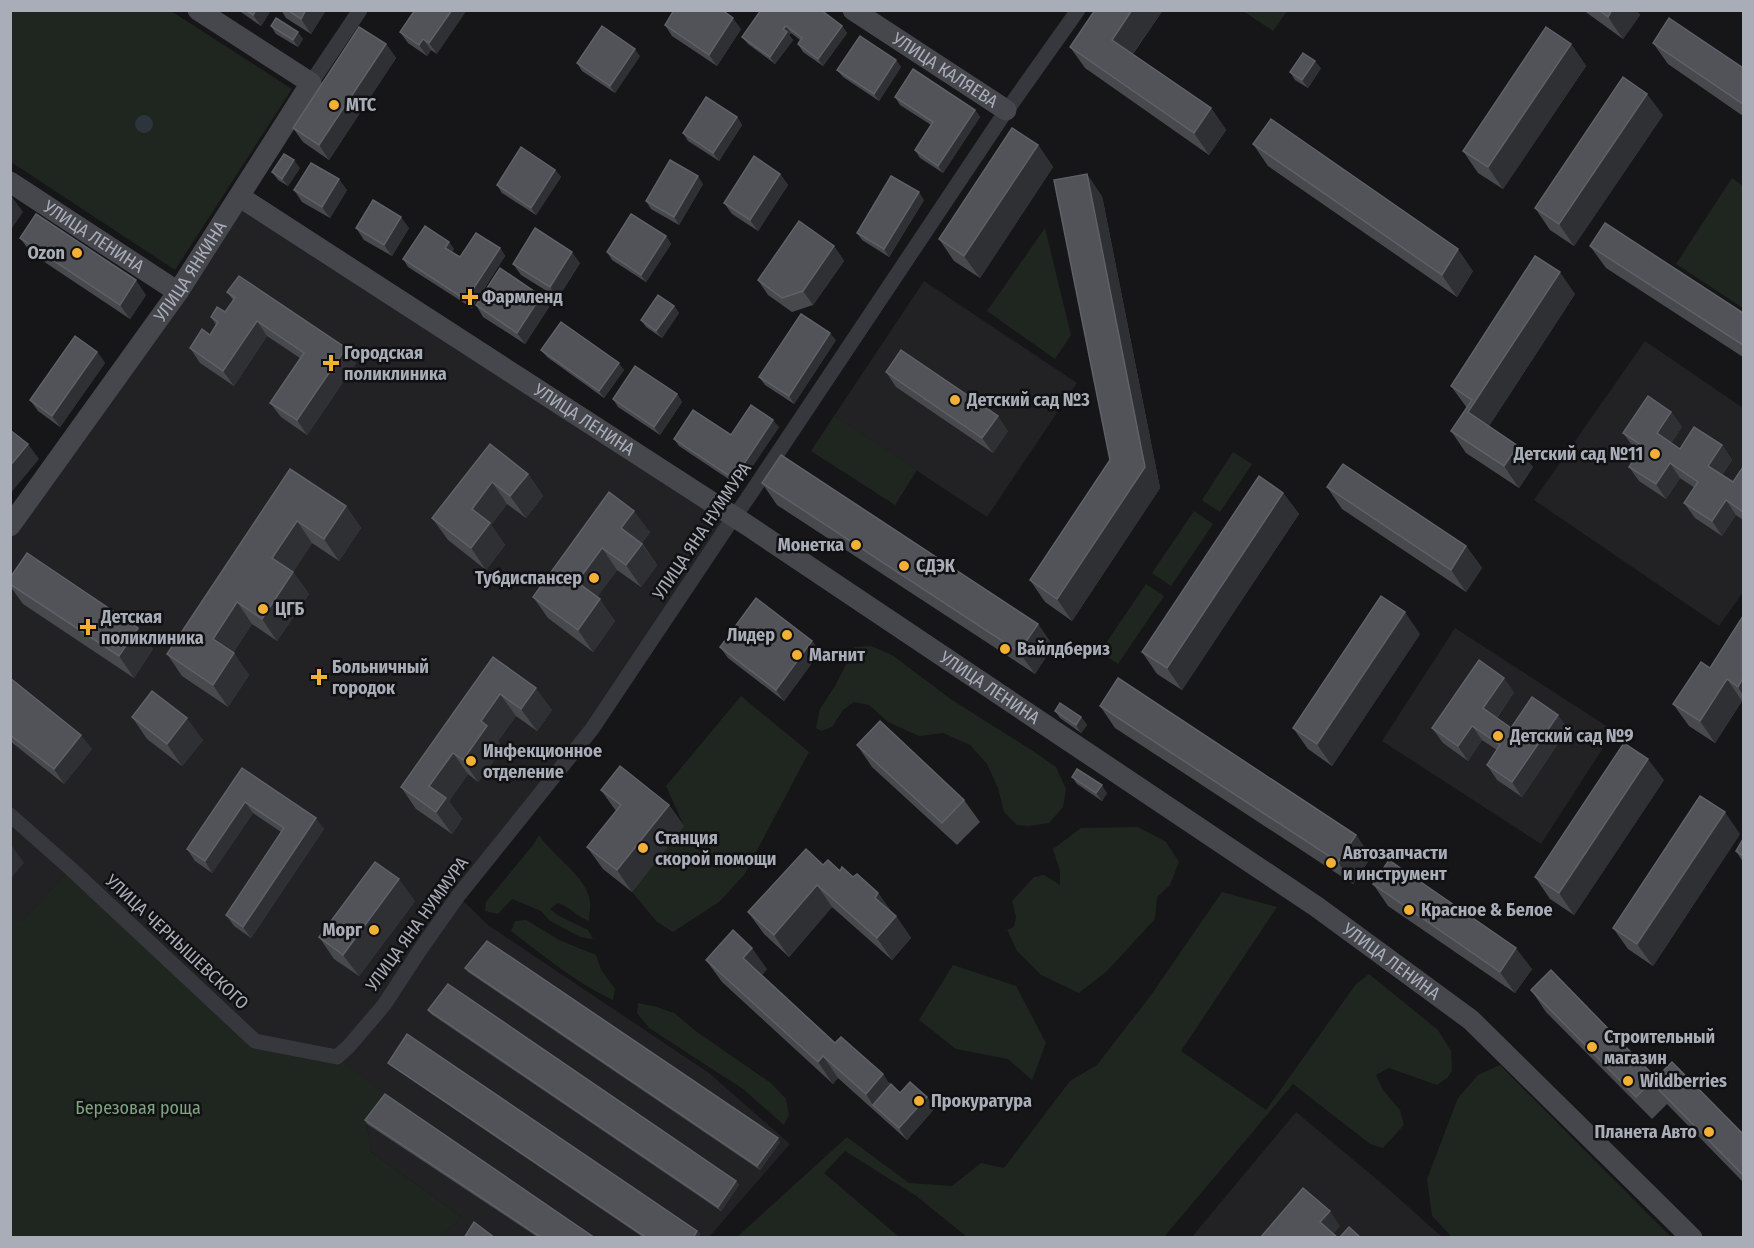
<svg xmlns="http://www.w3.org/2000/svg" width="1754" height="1248" font-family="'Fira Sans Condensed',sans-serif">
<style>
.built{fill:#222225}
.green{fill:#1e261f}
.water{fill:#2c353c}
.lines{fill:none;stroke-linecap:round;stroke-linejoin:round}
.street{stroke:#37383d;stroke-width:15}
.secondary{stroke:#45474d;stroke-width:21}
.wall{fill:#47494d}
.shaded-wall{fill:#2f3033}
.building{fill:#525359;stroke:#5f6168;stroke-width:1.5}
.poi-dot{fill:#f2b134;stroke:#111113;stroke-width:2}
.labels{text-anchor:middle;stroke-width:5;stroke-linejoin:round;paint-order:stroke}
.street-label{font-size:18px;fill:#a8adb8;stroke:#111113}
.poi-label{font-size:18px;font-weight:bold;fill:#a8adb8;stroke:#111113;text-anchor:start}
.park-label{font-size:18px;fill:#7fa381;stroke:#111113}
</style>
<rect width="100%" height="100%" fill="#161618"/>
<!-- built -->
<g class="built">
<path d="M240 197 734 517 592 729 458 896 488 925 709 1073 790 1144 709 1237H438L462 1217 371 1152 367 1124 255 1041 70 868 23 922 11 919V526Z"/>
<path d="M924 281 1077 383 987 517 834 416Z"/>
<path d="M1645 341 1743 408V592L1719 626 1534 500Z"/>
<path d="M1455 628 1614 731 1541 844 1382 741Z"/>
<path d="M1296 1112 1386 1187 1442 1237 1191 1238Z"/>
</g>
<!-- green -->
<g class="green">
<path d="M10 11H171L292 89 175 270 11 162Z"/>
<path d="M1243 11H1287L1273 31Z"/>
<path d="M1732 178 1743 186V308L1676 264Z"/>
<path d="M1045 228 1071 335 1055 359 987 311Z"/>
<path d="M834 416 917 470 895 505 811 451Z"/>
<path d="M1233 452 1252 464 1220 512 1202 500Z"/>
<path d="M1194 511 1213 524 1171 586 1152 573Z"/>
<path d="M1146 584 1164 596 1118 664 1100 652Z"/>
<path d="M871 646 892 655 952 700 1033 751 1056 767 1066 789 1063 807 1049 823 1029 826 1017 825 1004 812 998 788 987 764 970 745 943 733 919 736 888 722 869 705 854 702 843 710 832 727 821 731 816 728 820 709 835 686 855 647Z"/>
<path d="M741 696 809 752 744 875 719 902 673 932 657 922 632 892 684 826 666 786Z"/>
<path d="M1138 827 1166 842 1179 862 1170 885 1157 897 1155 919 1107 971 1079 993 1041 975 1017 951 1007 930 1014 927 1016 917 1012 901 1034 877 1044 875 1060 885V871L1053 849 1081 828Z"/>
<path d="M539 835C553 857 587 876 590 902 591 907 589 915 589 921 576 916 572 908 558 903L550 909 559 916 588 930 593 939 580 937 550 921 541 911 512 899 498 914 485 911 486 902 533 845Z"/>
<path d="M70 868 255 1041 337 1057 388 1097 367 1124 371 1152 462 1217 438 1238H11V919L23 921Z"/>
<path d="M1222 892 1277 907 1181 1051 1266 1110 1356 984 1369 974 1438 1030 1451 1051 1452 1071 1447 1078 1437 1085 1389 1068 1376 1075 1383 1090 1400 1110 1404 1125 1383 1148 1370 1144 1293 1084 1164 1237H967L915 1195 845 1151 824 1173 899 1237H737L847 1137 909 1183 952 1186 981 1163 1004 1168 1070 1081 1097 1065 1151 995Z"/>
<path d="M526 920 559 940 596 955 601 970 615 989 613 1000C576 983 543 955 511 931L515 921Z"/>
<path d="M953 965 1016 986 1046 1043 1032 1080 1008 1059 956 1049 919 1020Z"/>
<path d="M638 1003 657 1007 674 1013 697 1032 771 1083 786 1099 789 1115 784 1125 743 1089 649 1028 637 1013Z"/>
<path d="M1500 1065 1671 1237H1452L1432 1216 1427 1179 1458 1098 1478 1075Z"/>
</g>
<!-- water -->
<circle class="water" cx="144" cy="124" r="9"/>
<g class="lines">
<!-- street -->
<g class="street">
<path d="M311 83 360 10"/>
<path d="M10 815 70 868 255 1041 337 1057 349 1046 384 1005 420 950 458 896 592 729 725 530 747 499 1000 120 1078 10"/>
</g>
<!-- secondary -->
<g class="secondary">
<path id="s1" d="M853 10 1006 110"/>
<path id="s2" d="M10 182 178 292"/>
<path id="s3" d="M240 197 750 527 1317 907 1471 1020 1692 1238"/>
<path id="s4" d="M10 526 178 292 311 83 198 10"/>
</g>
</g>
<!-- wall -->
<g class="wall">
<path d="M238 10H271L261 26Z"/>
<path d="M281 10H326L311 34 286 18Z"/>
<path d="M415 10 437 54 431 50 427 56 408 43 400 32Z"/>
<path d="M761 10 842 26 847 33 823 66 803 52 798 44 800 40 791 33 789 35 793 40 775 64 748 44 742 37Z"/>
<path d="M1095 10H1163L1133 54 1211 108 1226 130 1209 155 1085 68 1070 47Z"/>
<path d="M1583 10H1636L1640 15 1623 39Z"/>
<path d="M665 25 741 29 717 66 672 36Z"/>
<path d="M271 26 303 39 298 47 276 34Z"/>
<path d="M1653 43 1743 68V116L1668 64Z"/>
<path d="M386 44 396 58 329 160 303 142 293 128Z"/>
<path d="M1571 44 1586 66 1503 189 1478 173 1463 151Z"/>
<path d="M640 56 615 93 582 71 577 63Z"/>
<path d="M896 60 901 67 879 101 843 77 837 70Z"/>
<path d="M1321 68 1308 88 1295 80 1290 72Z"/>
<path d="M895 97 975 110 980 117 943 173 920 158 915 150 931 125 900 105Z"/>
<path d="M1663 115 1574 246 1550 230 1535 208Z"/>
<path d="M737 117 742 125 719 161 688 141 683 133Z"/>
<path d="M1253 144 1473 271 1457 297 1268 166Z"/>
<path d="M1038 145 1053 167 980 278 954 261 939 239Z"/>
<path d="M300 168 288 186 278 180 272 172Z"/>
<path d="M555 170 561 177 536 215 502 193 497 185Z"/>
<path d="M780 174 788 185 758 231 732 214 724 203Z"/>
<path d="M703 184 679 225 651 209 646 201Z"/>
<path d="M294 190H347L330 218 302 202Z"/>
<path d="M1102 196 1160 488 1072 621 1045 602 1030 580 1110 460Z"/>
<path d="M924 200 889 257 862 240 857 233Z"/>
<path d="M356 228H409L392 256 364 240Z"/>
<path d="M666 236 671 244 646 282 612 260 607 252Z"/>
<path d="M20 238 146 295 130 319 31 253Z"/>
<path d="M449 242 454 249 452 252 460 257 500 248 505 256 472 308 408 267 403 259Z"/>
<path d="M834 246 844 261 813 305 792 312 768 295 758 280Z"/>
<path d="M1590 246 1743 313V357L1606 268Z"/>
<path d="M580 263 558 298 521 275 513 264Z"/>
<path d="M227 292 346 348 356 363 307 435 281 417 270 403 300 358 267 336 234 386 200 363 190 348 210 335 216 325 211 317 225 312 233 300Z"/>
<path d="M1575 294 1489 426 1533 467 1519 488 1466 453 1451 431 1467 408 1451 386Z"/>
<path d="M541 296 549 307 525 344 483 317 476 305Z"/>
<path d="M674 306 679 313 662 338 646 327 641 320Z"/>
<path d="M836 340 794 404 765 385 759 377Z"/>
<path d="M541 350 624 370 604 398 547 357Z"/>
<path d="M97 352 105 363 60 427 38 411 30 400Z"/>
<path d="M886 372 1008 431 993 453 896 387Z"/>
<path d="M677 394 682 402 660 435 618 407 613 399Z"/>
<path d="M1671 412 1682 427 1671 443 1680 449 1722 445 1732 460 1722 475 1733 482 1743 467V520L1736 515 1722 536 1695 518 1684 503 1695 488 1680 478 1666 499 1639 481 1629 467 1639 451 1634 448 1623 433Z"/>
<path d="M779 427 739 486 679 446 674 439 731 435Z"/>
<path d="M490 444 528 474 543 496 526 518 507 504 491 525 505 545 486 570 448 540 432 518Z"/>
<path d="M290 469 346 506 361 528 339 561 312 543 293 572 309 594 277 641 252 624 233 653 249 675 228 707 182 676 167 654Z"/>
<path d="M762 483 1038 624 1053 646 1035 674 777 505Z"/>
<path d="M1327 487 1466 546 1482 568 1466 592 1342 509Z"/>
<path d="M609 492 650 532 642 543 657 565 641 587 617 570 597 597 615 621 593 652 548 618 533 597Z"/>
<path d="M1283 493 1299 514 1182 690 1157 674 1142 652Z"/>
<path d="M10 578 153 649 134 678 23 604 10 586Z"/>
<path d="M1743 616V702L1742 701 1715 743 1689 726 1673 704 1710 668Z"/>
<path d="M1420 634 1332 766 1308 749 1293 728Z"/>
<path d="M812 641 820 652 784 701 728 658 720 647Z"/>
<path d="M493 657 552 710 537 731 516 716 498 741 503 748 478 782 468 774 449 801 462 819 452 834 416 809 401 787Z"/>
<path d="M10 678 92 749 64 784 10 741Z"/>
<path d="M1514 692 1497 718 1511 728 1568 729 1522 797 1497 780 1487 765 1497 750 1482 740 1468 761 1443 743 1432 728Z"/>
<path d="M1100 706 1356 835 1371 857 1353 884 1115 728Z"/>
<path d="M1055 711 1081 717 1087 725 1081 733 1060 718Z"/>
<path d="M132 717 203 740 182 766 147 739Z"/>
<path d="M857 745 964 800 980 822 957 845 872 767Z"/>
<path d="M242 768 324 829 251 938 234 926 226 915 281 832 253 813 212 873 195 861 187 849Z"/>
<path d="M1072 777 1107 793 1102 801 1077 784Z"/>
<path d="M1664 780 1574 915 1550 899 1535 877Z"/>
<path d="M601 790 669 805 684 826 632 892 603 869 587 847 616 811Z"/>
<path d="M1740 834 1653 966 1628 949 1613 928Z"/>
<path d="M1743 839V862L1736 851Z"/>
<path d="M823 865 853 877 878 893 893 914 896 916 911 938 892 960 832 907 789 957 764 934 748 912Z"/>
<path d="M1373 884 1532 969 1515 993 1388 906Z"/>
<path d="M415 901 359 976 334 959 319 937Z"/>
<path d="M706 960 767 969 762 975 835 1043 891 1084 900 1093 927 1097 935 1108 907 1140 838 1078 833 1084 722 982Z"/>
<path d="M465 968 780 1142 760 1170 468 972Z"/>
<path d="M1531 990 1656 1078 1743 1134V1182L1667 1104 1652 1119 1546 1012Z"/>
<path d="M428 1010 736 1181 739 1185 721 1211 431 1014Z"/>
<path d="M388 1063 697 1231 700 1234 698 1238H644L391 1066Z"/>
<path d="M365 1120 595 1238H539L367 1124Z"/>
</g>
<!-- shaded-wall -->
<g class="shaded-wall">
<path d="M256 10H271L261 26 253 15Z"/>
<path d="M306 10H326L311 34 301 19Z"/>
<path d="M452 10H467L437 54 429 43Z"/>
<path d="M1132 10H1163L1127 62 1112 40Z"/>
<path d="M1612 10H1636L1640 15 1623 39 1608 17Z"/>
<path d="M733 18 741 29 717 66 709 55Z"/>
<path d="M786 26 791 33 789 35 793 40 775 64 770 57Z"/>
<path d="M842 26 847 33 823 66 818 59Z"/>
<path d="M298 32 303 39 298 47 293 40Z"/>
<path d="M423 39 431 50 427 56 419 45Z"/>
<path d="M386 44 396 58 329 160 319 145Z"/>
<path d="M1571 44 1586 66 1503 189 1488 167Z"/>
<path d="M635 49 640 56 615 93 610 86Z"/>
<path d="M896 60 901 67 879 101 874 94Z"/>
<path d="M1315 61 1321 68 1308 88 1302 80Z"/>
<path d="M1647 94 1663 115 1574 246 1559 224Z"/>
<path d="M1211 108 1226 130 1209 155 1194 133Z"/>
<path d="M975 110 980 117 943 173 938 166Z"/>
<path d="M737 117 742 125 719 161 713 153Z"/>
<path d="M1038 145 1053 167 980 278 964 256Z"/>
<path d="M294 160 300 168 288 186 282 179Z"/>
<path d="M555 170 561 177 536 215 531 208Z"/>
<path d="M780 174 788 185 758 231 750 220Z"/>
<path d="M1087 174 1102 196 1160 488 1072 621 1057 599 1145 467Z"/>
<path d="M698 176 703 184 679 225 674 217Z"/>
<path d="M339 179 347 190 330 218 322 207Z"/>
<path d="M919 192 924 200 889 257 884 249Z"/>
<path d="M12 197 23 212 10 231V200Z"/>
<path d="M401 217 409 228 392 256 384 245Z"/>
<path d="M666 236 671 244 646 282 641 275Z"/>
<path d="M449 242 454 249 450 255 445 248Z"/>
<path d="M834 246 844 261 813 305 803 291Z"/>
<path d="M500 248 505 256 472 308 466 300Z"/>
<path d="M1458 249 1473 271 1457 297 1442 275Z"/>
<path d="M572 252 580 263 558 298 550 287Z"/>
<path d="M1560 272 1575 294 1484 434 1468 412Z"/>
<path d="M136 280 146 295 130 319 120 305Z"/>
<path d="M541 296 549 307 525 344 517 333Z"/>
<path d="M674 306 679 313 662 338 656 331Z"/>
<path d="M257 321 267 336 234 386 223 371Z"/>
<path d="M830 333 836 340 794 404 789 396Z"/>
<path d="M346 348 356 363 307 435 297 420Z"/>
<path d="M97 352 105 363 60 427 52 416Z"/>
<path d="M619 363 624 370 604 398 599 391Z"/>
<path d="M677 394 682 402 660 435 654 427Z"/>
<path d="M1671 412 1682 427 1668 448 1657 433Z"/>
<path d="M998 416 1008 431 993 453 982 438Z"/>
<path d="M773 420 779 427 739 486 734 479Z"/>
<path d="M28 444 39 459 10 494V466Z"/>
<path d="M1722 445 1732 460 1719 480 1708 466Z"/>
<path d="M1518 446 1533 467 1519 488 1504 466Z"/>
<path d="M1670 463 1680 478 1666 499 1656 484Z"/>
<path d="M528 474 543 496 526 518 510 496Z"/>
<path d="M492 482 507 504 491 525 505 545 486 570 471 548 472 509Z"/>
<path d="M1283 493 1299 514 1182 690 1167 668Z"/>
<path d="M1726 500 1736 515 1722 536 1712 521Z"/>
<path d="M346 506 361 528 339 561 324 539Z"/>
<path d="M634 511 650 532 637 550 621 528Z"/>
<path d="M297 521 312 543 288 580 272 558Z"/>
<path d="M642 544 657 565 641 587 626 565Z"/>
<path d="M1466 546 1482 568 1466 592 1451 570Z"/>
<path d="M602 548 617 570 592 604 577 582Z"/>
<path d="M293 572 309 594 277 641 262 619Z"/>
<path d="M600 599 615 621 593 652 578 630Z"/>
<path d="M237 602 252 624 228 661 213 639Z"/>
<path d="M1405 612 1420 634 1332 766 1317 744Z"/>
<path d="M1038 624 1053 646 1035 674 1019 652Z"/>
<path d="M138 628 153 649 134 678 119 656Z"/>
<path d="M812 641 820 652 784 701 776 690Z"/>
<path d="M234 653 249 675 228 707 213 685Z"/>
<path d="M1504 678 1514 692 1493 723 1483 708Z"/>
<path d="M1743 678V695L1738 687Z"/>
<path d="M1727 679 1742 701 1715 743 1700 721Z"/>
<path d="M536 688 552 710 537 731 521 709Z"/>
<path d="M500 694 516 716 498 741 503 748 478 782 463 760 481 721Z"/>
<path d="M1558 715 1568 729 1522 797 1512 782Z"/>
<path d="M1081 717 1087 725 1081 733 1076 725Z"/>
<path d="M187 718 203 740 182 766 167 744Z"/>
<path d="M1472 726 1482 740 1468 761 1458 746Z"/>
<path d="M81 735 92 749 64 784 54 769Z"/>
<path d="M453 753 468 774 449 801 462 819 452 834 436 812 429 786Z"/>
<path d="M1648 759 1664 780 1574 915 1559 893Z"/>
<path d="M1102 785 1107 793 1102 801 1096 793Z"/>
<path d="M245 802 253 813 212 873 205 861Z"/>
<path d="M669 805 684 826 632 892 617 870Z"/>
<path d="M1725 812 1740 834 1653 966 1637 944Z"/>
<path d="M316 818 324 829 251 938 243 927Z"/>
<path d="M1356 835 1371 857 1353 884 1338 862Z"/>
<path d="M10 843 24 863 10 879Z"/>
<path d="M399 879 415 901 359 976 343 955Z"/>
<path d="M817 885 832 907 789 957 774 935Z"/>
<path d="M878 893 894 915 875 898Z"/>
<path d="M896 916 911 938 892 960 877 938Z"/>
<path d="M752 948 767 969 758 980 743 958Z"/>
<path d="M1516 948 1532 969 1515 993 1500 972Z"/>
<path d="M823 1056 838 1078 833 1084 818 1062Z"/>
<path d="M883 1074 898 1096 873 1105 866 1094Z"/>
<path d="M927 1097 935 1108 907 1140 899 1128Z"/>
<path d="M778 1138 780 1142 760 1170 757 1166Z"/>
<path d="M736 1181 739 1185 721 1211 718 1207Z"/>
<path d="M1330 1211 1340 1226 1331 1237 1320 1222Z"/>
<path d="M697 1231 700 1234 698 1238H693Z"/>
</g>
<!-- building -->
<g class="building">
<path d="M246 10H256L253 15Z"/>
<path d="M287 10H306L301 19Z"/>
<path d="M415 10H452L429 43 423 39 419 45 400 32Z"/>
<path d="M674 10H722L733 18 709 55 665 25Z"/>
<path d="M761 10H821L842 26 818 59 798 44 802 38 786 26 783 29 787 32 770 57 742 37Z"/>
<path d="M1095 10H1132L1112 40 1211 108 1194 133 1070 47Z"/>
<path d="M1599 10H1612L1608 17Z"/>
<path d="M276 18 298 32 293 40 271 26Z"/>
<path d="M1669 18 1743 68V104L1653 43Z"/>
<path d="M602 26 635 49 610 86 577 63Z"/>
<path d="M359 27 386 44 319 145 293 128Z"/>
<path d="M1546 27 1571 44 1488 167 1463 151Z"/>
<path d="M860 36 896 60 874 94 837 70Z"/>
<path d="M1303 53 1315 61 1302 80 1290 72Z"/>
<path d="M913 69 975 110 938 166 915 150 933 122 895 97Z"/>
<path d="M1623 77 1647 94 1559 224 1535 208Z"/>
<path d="M706 97 737 117 713 153 683 133Z"/>
<path d="M1271 119 1458 249 1442 275 1253 144Z"/>
<path d="M1012 128 1038 145 964 256 939 239Z"/>
<path d="M521 147 555 170 531 208 497 185Z"/>
<path d="M284 154 294 160 282 179 272 172Z"/>
<path d="M754 156 780 174 750 220 724 203Z"/>
<path d="M670 160 698 176 674 217 646 201Z"/>
<path d="M311 163 339 179 322 207 294 190Z"/>
<path d="M1087 174 1145 467 1057 599 1030 580 1110 460 1054 180Z"/>
<path d="M891 176 919 192 884 249 857 233Z"/>
<path d="M373 200 401 217 384 245 356 228Z"/>
<path d="M36 214 136 280 120 305 20 238Z"/>
<path d="M631 214 666 236 641 275 607 252Z"/>
<path d="M799 221 834 246 803 291 782 298 758 280Z"/>
<path d="M1605 223 1743 313V345L1590 246Z"/>
<path d="M425 226 449 242 445 248 460 257 476 233 500 248 466 300 403 259Z"/>
<path d="M535 228 572 252 550 287 513 264Z"/>
<path d="M1535 256 1560 272 1468 412 1518 446 1504 466 1451 431 1472 400 1451 386Z"/>
<path d="M500 268 541 296 517 333 476 305Z"/>
<path d="M239 276 346 348 297 420 270 403 304 353 257 321 223 371 190 348 202 329 210 335 218 322 211 317 217 307 225 312 235 298 227 292Z"/>
<path d="M658 295 674 306 656 331 641 320Z"/>
<path d="M801 314 830 333 789 396 759 377Z"/>
<path d="M561 322 619 363 599 391 541 350Z"/>
<path d="M75 336 97 352 52 416 30 400Z"/>
<path d="M901 350 998 416 982 438 886 372Z"/>
<path d="M635 366 677 394 654 427 613 399Z"/>
<path d="M1648 396 1671 412 1657 433 1680 449 1694 427 1722 445 1708 466 1733 482 1743 467V512L1726 500 1712 521 1684 503 1698 482 1670 463 1656 484 1629 467 1643 446 1623 433Z"/>
<path d="M751 405 773 420 734 479 674 439 693 410 731 435Z"/>
<path d="M10 430 28 444 10 466Z"/>
<path d="M490 444 528 474 510 496 492 482 472 509 490 523 471 548 432 518Z"/>
<path d="M781 455 1038 624 1019 652 762 483Z"/>
<path d="M1343 464 1466 546 1451 570 1327 487Z"/>
<path d="M290 469 346 506 324 539 297 521 272 558 293 572 262 619 237 602 213 639 234 653 213 685 167 654Z"/>
<path d="M1259 476 1283 493 1167 668 1142 652Z"/>
<path d="M609 492 634 511 621 528 642 544 626 565 602 548 577 582 600 599 578 630 533 597Z"/>
<path d="M27 553 138 628 119 656 10 584V578Z"/>
<path d="M1381 596 1405 612 1317 744 1293 728Z"/>
<path d="M756 598 812 641 776 690 720 647Z"/>
<path d="M1743 616V678L1738 687 1727 679 1700 721 1673 704 1701 662 1710 668Z"/>
<path d="M493 657 536 688 521 709 500 694 481 721 487 726 463 760 453 753 429 786 446 798 436 812 401 787Z"/>
<path d="M1479 660 1504 678 1483 708 1511 728 1532 697 1558 715 1512 782 1487 765 1500 745 1472 726 1458 746 1432 728Z"/>
<path d="M10 678 81 735 54 769 10 735Z"/>
<path d="M1118 678 1356 835 1338 862 1100 706Z"/>
<path d="M152 691 187 718 167 744 132 717Z"/>
<path d="M1060 703 1081 717 1076 725 1055 711Z"/>
<path d="M880 721 964 800 942 823 857 745Z"/>
<path d="M1624 743 1648 759 1559 893 1535 877Z"/>
<path d="M620 766 669 805 617 870 587 847 621 805 601 790Z"/>
<path d="M242 768 316 818 243 927 226 915 284 828 245 802 205 861 187 849Z"/>
<path d="M1077 769 1102 785 1096 793 1072 777Z"/>
<path d="M1700 796 1725 812 1637 944 1613 928Z"/>
<path d="M1743 839V856L1736 851Z"/>
<path d="M806 849 823 865 828 860 840 871 842 867 853 877 857 874 878 893 875 898 896 916 877 938 817 885 774 935 748 912Z"/>
<path d="M1389 860 1516 948 1500 972 1373 884Z"/>
<path d="M375 862 399 879 343 955 319 937Z"/>
<path d="M733 930 752 948 743 958 835 1043 841 1037 883 1074 866 1094 823 1056 818 1062 706 960Z"/>
<path d="M487 941 778 1138 757 1166 465 968Z"/>
<path d="M1551 970 1656 1078 1672 1062 1743 1134V1175L1651 1082 1636 1097 1531 990Z"/>
<path d="M448 984 736 1181 718 1207 428 1010Z"/>
<path d="M407 1034 697 1231 693 1238H647L388 1063Z"/>
<path d="M910 1082 927 1097 899 1128 873 1105 891 1084 900 1093Z"/>
<path d="M385 1094 595 1238H542L365 1120Z"/>
<path d="M1303 1188 1330 1211 1320 1222 1338 1238H1260Z"/>
<path d="M474 1222 495 1238H464Z"/>
<path d="M1349 1227 1361 1238H1339Z"/>
</g>
<!-- markers -->
<g class="poi-dot">
<circle cx="334" cy="105" r="6"/>
<circle cx="77" cy="253" r="6"/>
<path d="M467 288h6v6h6v6h-6v6h-6v-6h-6v-6h6z"/>
<path d="M328 354h6v6h6v6h-6v6h-6v-6h-6v-6h6z"/>
<circle cx="955" cy="400" r="6"/>
<circle cx="1655" cy="454" r="6"/>
<circle cx="856" cy="545" r="6"/>
<circle cx="904" cy="566" r="6"/>
<circle cx="594" cy="578" r="6"/>
<circle cx="263" cy="609" r="6"/>
<path d="M85 618h6v6h6v6h-6v6h-6v-6h-6v-6h6z"/>
<circle cx="787" cy="635" r="6"/>
<circle cx="1005" cy="649" r="6"/>
<circle cx="797" cy="655" r="6"/>
<path d="M316 668h6v6h6v6h-6v6h-6v-6h-6v-6h6z"/>
<circle cx="1498" cy="736" r="6"/>
<circle cx="471" cy="761" r="6"/>
<circle cx="643" cy="848" r="6"/>
<circle cx="1331" cy="863" r="6"/>
<circle cx="1409" cy="910" r="6"/>
<circle cx="374" cy="930" r="6"/>
<circle cx="1592" cy="1047" r="6"/>
<circle cx="1628" cy="1081" r="6"/>
<circle cx="919" cy="1101" r="6"/>
<circle cx="1709" cy="1132" r="6"/>
</g>
<g class="labels">
<!-- street labels -->
<g class="street-label">
<text dy="6" stroke="none"><textPath href="#s1" startOffset="110">УЛИЦА КАЛЯЕВА</textPath></text>
<text dy="6" stroke="none"><textPath href="#s2" startOffset="100">УЛИЦА ЛЕНИНА</textPath></text>
<text dy="6" stroke="none"><textPath href="#s4" startOffset="312">УЛИЦА ЯНКИНА</textPath></text>
<text dy="6" stroke="none"><textPath href="#s3" startOffset="410">УЛИЦА ЛЕНИНА</textPath></text>
<text transform="translate(702 531) rotate(-56)" y="6">УЛИЦА ЯНА НУММУРА</text>
<text dy="6" stroke="none"><textPath href="#s3" startOffset="896">УЛИЦА ЛЕНИНА</textPath></text>
<text transform="translate(417 924) rotate(-54)" y="6">УЛИЦА ЯНА НУММУРА</text>
<text transform="translate(177 942) rotate(43)" y="6">УЛИЦА ЧЕРНЫШЕВСКОГО</text>
<text dy="6" stroke="none"><textPath href="#s3" startOffset="1382">УЛИЦА ЛЕНИНА</textPath></text>
</g>
<!-- poi labels -->
<g class="poi-label">
<text x="346" y="111">МТС</text>
<text x="65" y="259" text-anchor="end">Ozon</text>
<text x="482" y="303">Фармленд</text>
<text x="344" y="359">Городская<tspan x="344" dy="21">поликлиника</tspan></text>
<text x="967" y="406">Детский сад №3</text>
<text x="1643" y="460" text-anchor="end">Детский сад №11</text>
<text x="844" y="551" text-anchor="end">Монетка</text>
<text x="916" y="572">СДЭК</text>
<text x="582" y="584" text-anchor="end">Тубдиспансер</text>
<text x="275" y="615">ЦГБ</text>
<text x="101" y="623">Детская<tspan x="101" dy="21">поликлиника</tspan></text>
<text x="775" y="641" text-anchor="end">Лидер</text>
<text x="1017" y="655">Вайлдбериз</text>
<text x="809" y="661">Магнит</text>
<text x="332" y="673">Больничный<tspan x="332" dy="21">городок</tspan></text>
<text x="1510" y="742">Детский сад №9</text>
<text x="483" y="757">Инфекционное<tspan x="483" dy="21">отделение</tspan></text>
<text x="655" y="844">Станция<tspan x="655" dy="21">скорой помощи</tspan></text>
<text x="1343" y="859">Автозапчасти<tspan x="1343" dy="21">и инструмент</tspan></text>
<text x="1421" y="916">Красное &amp; Белое</text>
<text x="362" y="936" text-anchor="end">Морг</text>
<text x="1604" y="1043">Строительный<tspan x="1604" dy="21">магазин</tspan></text>
<text x="1640" y="1087">Wildberries</text>
<text x="931" y="1107">Прокуратура</text>
<text x="1697" y="1138" text-anchor="end">Планета Авто</text>
</g>
<!-- park labels -->
<g class="park-label">
<text x="138" y="1114">Березовая роща</text>
</g>
</g>
<!-- border -->
<rect width="1754" height="1248" fill="none" stroke="#a8adb8" stroke-width="24"/>
</svg>
